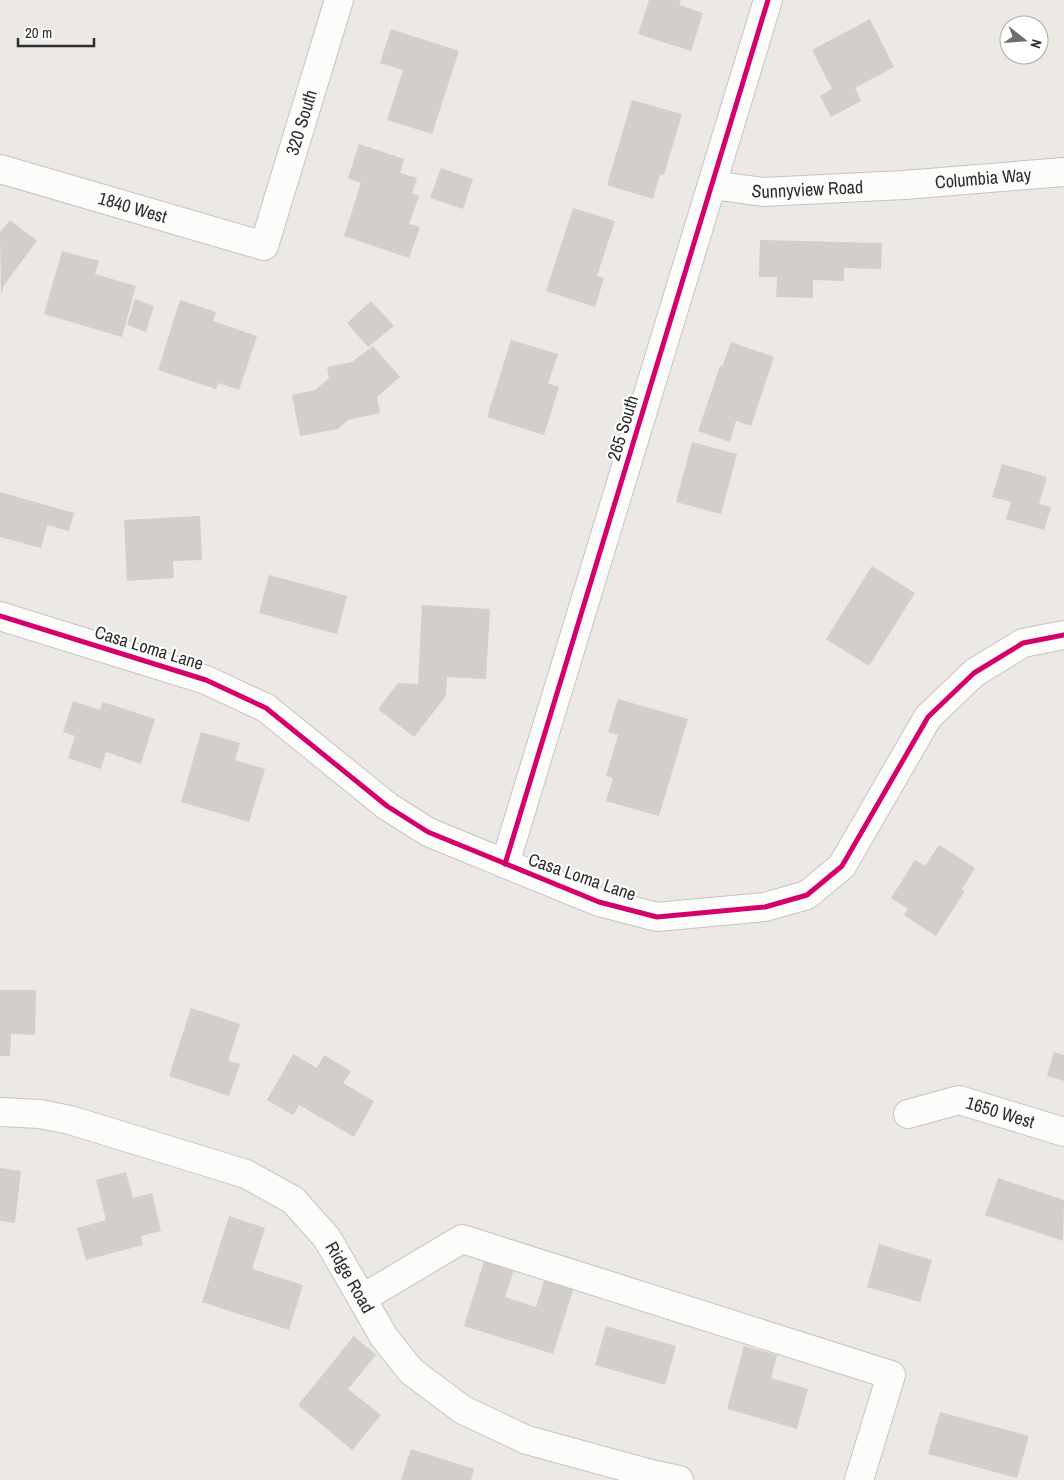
<svg xmlns="http://www.w3.org/2000/svg" width="1064" height="1480" font-family="'Archivo Narrow',sans-serif">
<style>
.building{fill:#d1cecb}
.lines{fill:none;stroke-linecap:round;stroke-linejoin:round}
.minor-casing{stroke:#c5c4c5;stroke-width:30}
.minor{stroke:#fcfcfb;stroke-width:28}
.cycleway-casing{stroke:#fff;stroke-width:8}
.cycleway{stroke:#d6006c;stroke-width:5}
.labels{text-anchor:middle;stroke-width:4;stroke-linejoin:round;paint-order:stroke}
.street-label{font-size:18px;fill:#2e2e2e;stroke:#fff}
</style>
<rect width="100%" height="100%" fill="#ece8e4"/>
<!-- building -->
<g class="building">
<path d="M649 0H681L679 5 703 13 691 51 638 34Z"/>
<path d="M870 19 894 67 855 88 861 101 831 117 820 96 832 89 812 50Z"/>
<path d="M391 29 459 51 432 134 387 120 403 70 380 63Z"/>
<path d="M632 100 682 114 664 175 660 174 653 199 607 185Z"/>
<path d="M359 144 404 159 400 173 417 178 412 193 419 196 409 224 420 227 409 258 344 236 361 183 348 178Z"/>
<path d="M441 168 473 179 463 209 430 198Z"/>
<path d="M573 208 615 221 597 276 604 278 595 307 546 291Z"/>
<path d="M10 220 37 241 4 285 1 295 0 232Z"/>
<path d="M760 240 882 243 881 269 844 268V281L813 280V298L776 297 777 277H759Z"/>
<path d="M62 251 99 261 95 274 136 286 122 337 44 314Z"/>
<path d="M135 299 154 306 146 332 127 325Z"/>
<path d="M180 300 216 312 213 321 257 336 239 390 218 383 216 389 158 370Z"/>
<path d="M371 301 394 326 368 347 347 323Z"/>
<path d="M511 340 558 354 548 383 559 387 544 435 487 417Z"/>
<path d="M731 342 774 357 751 426 736 421 730 442 698 431 720 366 722 367Z"/>
<path d="M373 346 400 377 377 397 380 413 348 420 338 429 300 436 292 395 315 390 329 378 327 367 352 362Z"/>
<path d="M692 442 737 454 721 514 676 502Z"/>
<path d="M1002 464 1047 477 1039 504 1051 507 1044 530 1006 519 1011 502 992 497Z"/>
<path d="M0 492 74 513 69 531 47 525 41 548 0 537Z"/>
<path d="M200 516 202 560 173 561 174 578 127 581 124 520Z"/>
<path d="M872 566 915 593 869 666 826 639Z"/>
<path d="M269 575 347 596 337 634 259 613Z"/>
<path d="M422 605 490 609 486 679 447 677 446 696 414 737 378 709 398 683 418 684Z"/>
<path d="M618 699 688 719 659 816 606 801 613 778 606 776 618 735 608 732Z"/>
<path d="M73 701 100 710 103 702 155 719 141 764 106 752 101 769 68 758 75 736 63 732Z"/>
<path d="M201 732 240 743 235 760 265 769 249 822 181 802Z"/>
<path d="M939 845 975 868 962 889 965 891 936 936 904 915 908 909 891 898 915 860 925 866Z"/>
<path d="M0 990H36L35 1035 11 1034 10 1056H0Z"/>
<path d="M191 1008 240 1024 228 1061 240 1064 229 1096 169 1076Z"/>
<path d="M1054 1052 1064 1055V1081L1047 1076Z"/>
<path d="M293 1054 317 1068 324 1055 351 1071 343 1083 374 1101 354 1137 299 1105 293 1115 267 1100Z"/>
<path d="M0 1168 21 1171 15 1223 0 1221Z"/>
<path d="M126 1172 133 1198 152 1193 161 1231 141 1236 143 1245 86 1260 77 1228 106 1220 96 1180Z"/>
<path d="M998 1178 1064 1200 1063 1241 985 1215Z"/>
<path d="M229 1216 265 1228 252 1269 303 1285 289 1330 202 1302Z"/>
<path d="M879 1244 932 1260 920 1302 867 1287Z"/>
<path d="M485 1258 515 1267 505 1297 536 1307 546 1275 575 1284 553 1354 464 1326Z"/>
<path d="M606 1326 676 1346 665 1385 595 1365Z"/>
<path d="M354 1336 376 1355 348 1389 381 1415 352 1450 298 1405Z"/>
<path d="M744 1346 777 1355 771 1378 808 1389 797 1429 727 1409Z"/>
<path d="M940 1412 1029 1436 1017 1478 928 1454Z"/>
<path d="M411 1449 474 1469 471 1480H401Z"/>
</g>
<g class="lines">
<!-- minor casing -->
<g class="minor-casing">
<g id="minor">
<path id="s1" d="M0 169 264 246 339 0"/>
<path id="s2" d="M712 185 763 192 904 185 1064 172"/>
<path d="M0 616 206 680 266 708 387 806 428 832 599 902 657 917 765 907 807 895 842 866 928 717 974 673 1023 643 1064 635"/>
<path d="M505 864 768 0"/>
<path id="s3" d="M0 1112 40 1114 70 1120 246 1174 293 1200 327 1238 384 1337 411 1371 463 1410 527 1440 651 1474 679 1480"/>
<path id="s4" d="M908 1114 959 1100 1064 1132"/>
<path d="M363 1298 462 1239 891 1375 859 1480"/>
</g>
</g>
<!-- minor -->
<use href="#minor" class="minor"/>
<!-- cycleway casing -->
<g class="cycleway-casing">
<g id="cycleway">
<path d="M0 616 206 680 266 708 387 806 428 832 599 902 657 917 765 907 807 895 842 866 928 717 974 673 1023 643 1064 635"/>
<path d="M505 864 768 0"/>
</g>
</g>
<!-- cycleway -->
<use href="#cycleway" class="cycleway"/>
</g>
<g class="labels">
<!-- street labels -->
<g class="street-label">
<text dy="6" stroke="none"><textPath href="#s1" startOffset="404">320 South</textPath></text>
<text dy="6" stroke="none"><textPath href="#s2" startOffset="272">Columbia Way</textPath></text>
<text dy="6" stroke="none"><textPath href="#s2" startOffset="96">Sunnyview Road</textPath></text>
<text dy="6" stroke="none"><textPath href="#s1" startOffset="138">1840 West</textPath></text>
<text transform="translate(623 428) rotate(-73)" y="6">265 South</text>
<text transform="translate(149 648) rotate(17)" y="6">Casa Loma Lane</text>
<text transform="translate(582 877) rotate(19)" y="6">Casa Loma Lane</text>
<text dy="6" stroke="none"><textPath href="#s4" startOffset="96">1650 West</textPath></text>
<text dy="6" stroke="none"><textPath href="#s3" startOffset="405">Ridge Road</textPath></text>
</g>
</g>
<!-- north arrow -->
<g transform="translate(1024 40) rotate(107)"><circle r="24" fill="#ffffff" stroke="#ababab"/>
<path d="M0-4L9 19L0 12L-9 19Z" fill="#706f6e"/>
<text y="-8" font-size="14" font-weight="bold" text-anchor="middle" fill="#2e2e2e">N</text>
</g>
<!-- scale -->
<path d="M18 38v8h76v-8" fill="none" stroke="#2e2e2e" stroke-width="2.5"/>
<text x="25" y="38" font-size="15" fill="#2e2e2e" stroke="#ffffff" stroke-width="4" paint-order="stroke">20 m</text>
</svg>
